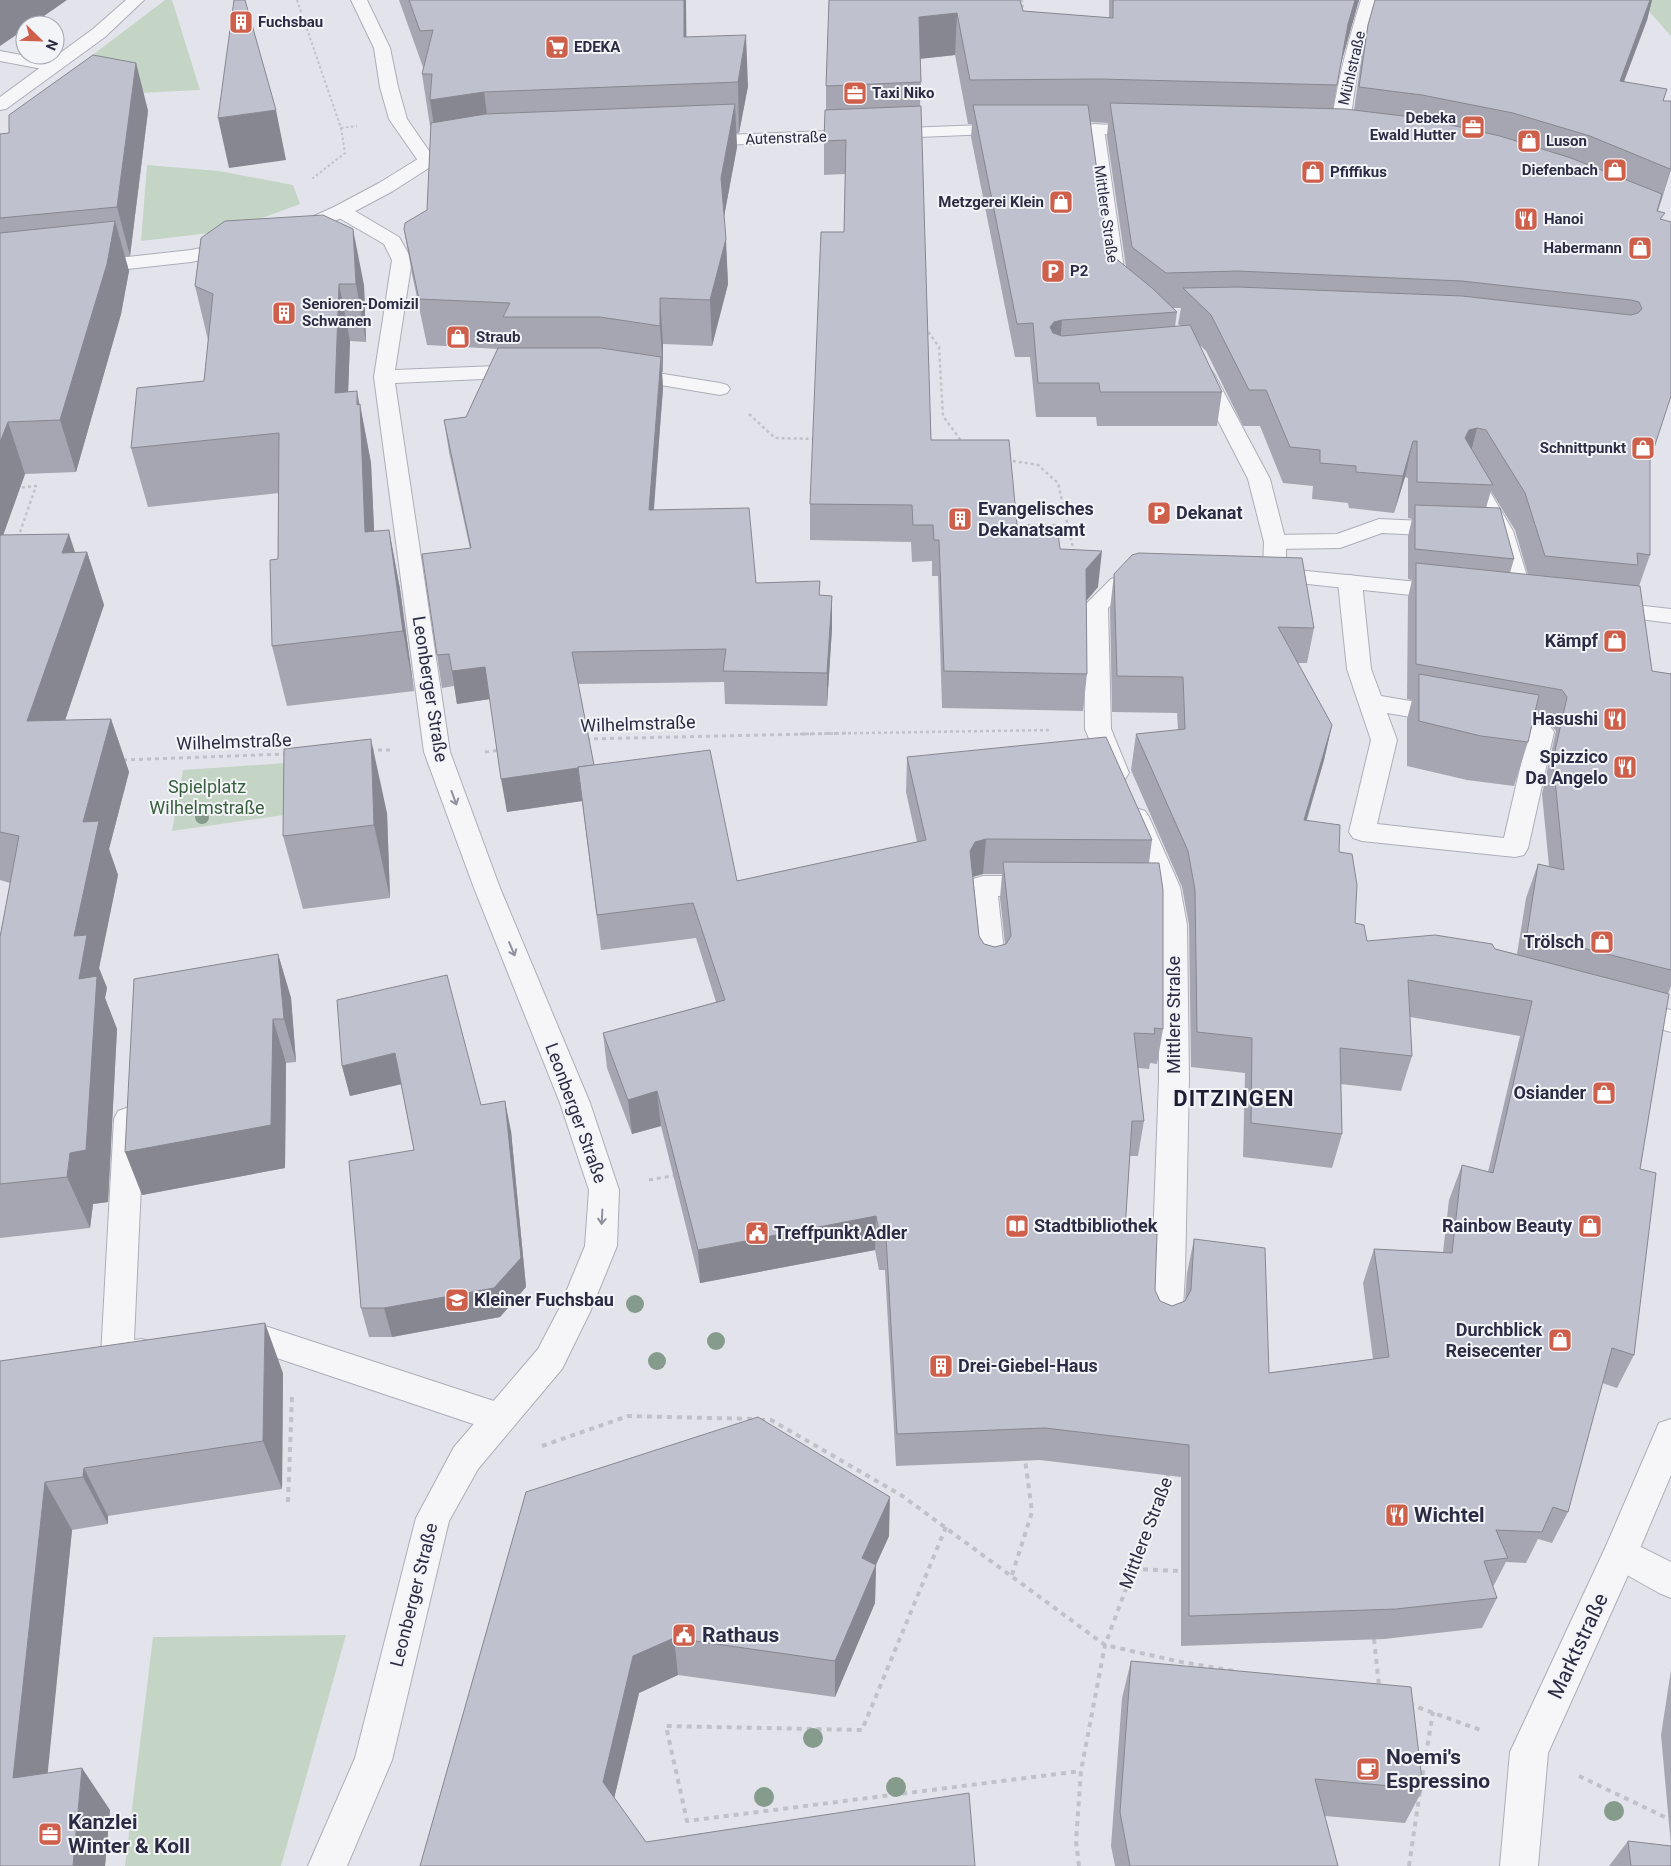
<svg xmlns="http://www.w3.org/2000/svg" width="1671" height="1866" font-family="Roboto,sans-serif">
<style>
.green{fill:#c4d5c5}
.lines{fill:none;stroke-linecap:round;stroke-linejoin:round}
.service-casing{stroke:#acadb9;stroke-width:2}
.minor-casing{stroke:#acadb9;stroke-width:2}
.tertiary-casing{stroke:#acadb9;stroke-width:2}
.path-far3{stroke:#c1c1ca;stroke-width:2;stroke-dasharray:2.5 2.5;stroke-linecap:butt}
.path-far2{stroke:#c1c1ca;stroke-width:2.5;stroke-dasharray:3 3;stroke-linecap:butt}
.path-far1{stroke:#c1c1ca;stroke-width:3;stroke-dasharray:4 4;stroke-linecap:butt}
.path{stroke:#c1c1ca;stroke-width:4;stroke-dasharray:5 5;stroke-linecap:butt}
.service{fill:#f6f6f9;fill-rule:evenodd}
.minor{fill:#f6f6f9;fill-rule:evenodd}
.tertiary{fill:#f6f6f9;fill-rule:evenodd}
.tree{fill:#859b8b}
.wall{fill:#a5a6b1;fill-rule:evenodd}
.shaded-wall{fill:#868790}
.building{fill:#c0c1ce;stroke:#868790}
.oneway{stroke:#90919e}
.labels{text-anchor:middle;stroke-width:4;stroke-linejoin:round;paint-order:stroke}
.far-poi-label{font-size:15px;font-weight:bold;fill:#2b2c43;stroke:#f3f4f8;text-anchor:start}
.far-street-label{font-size:15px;fill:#2b2c43;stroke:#f3f4f8}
.poi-label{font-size:18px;font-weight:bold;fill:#2b2c43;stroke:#f3f4f8;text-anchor:end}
.street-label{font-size:18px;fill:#2b2c43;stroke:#f3f4f8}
.park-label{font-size:18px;fill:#385f3d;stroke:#f3f4f8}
.near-poi-label{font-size:21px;font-weight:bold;fill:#2b2c43;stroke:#f3f4f8;text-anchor:start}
.near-street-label{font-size:21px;fill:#2b2c43;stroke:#f3f4f8}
.district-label{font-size:22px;font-weight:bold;letter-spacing:1px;fill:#1d1e34;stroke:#f3f4f8}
</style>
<rect width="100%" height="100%" fill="#e3e4eb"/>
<!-- green -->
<g class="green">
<path d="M165 0H172L200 90 36 98Z"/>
<path d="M1639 0H1671V36Z"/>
<path d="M147 165 219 171 293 185 300 204 227 231 141 241Z"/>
<path d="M345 759 348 806 172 831 183 770Z"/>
<path d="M346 1635 281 1866H125L153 1637Z"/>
</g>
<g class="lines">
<!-- service casing -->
<g class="service-casing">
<g id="service">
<path d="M0 51 53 61 59 62 62 66 59 70 53 71 0 61Z"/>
<path d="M1468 466 1476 468 1513 531 1534 599 1530 604 1522 606 1514 604 1510 599 1491 531 1457 473 1460 468Z"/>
<path d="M1379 519 1446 522 1454 524 1457 529 1454 534 1446 536 1382 533 1340 548 1275 549 1267 547 1264 542 1267 537 1275 535 1337 534Z"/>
<path d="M1350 575 1358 577 1362 582 1371 669 1381 696 1446 707 1455 709 1458 715 1455 721 1446 723 1387 713 1397 740 1377 824 1504 838 1527 738 1485 730 1482 724 1485 718C1504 713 1531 721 1550 726L1554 732 1528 848 1524 855 1515 857 1362 841 1353 838 1349 832 1371 740 1347 669 1338 582 1342 577Z"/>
<path d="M983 876H1038L1048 879 1051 886 1048 893 1038 896H998L1006 970 1002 977 992 980 982 977 978 970 970 886 973 879Z"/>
<path d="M1629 999 1671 1010V1032L1619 1018 1615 1010 1619 1002Z"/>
<path d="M129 1107 140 1111 144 1119 134 1340 142 1339 154 1343 158 1353 154 1363C137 1369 122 1372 105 1366L101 1356 114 1119 118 1111Z"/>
<path d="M265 1326 500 1403 512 1408 517 1418 512 1428 500 1433 265 1354 234 1357 223 1353 218 1343 223 1333 234 1329Z"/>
</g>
</g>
<!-- minor casing -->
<g class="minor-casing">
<g id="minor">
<path d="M351 0H367L390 48 398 87 407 119 436 161 433 165 427 166 421 165 389 119 380 87 374 48Z"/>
<path d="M1361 0H1377L1358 67 1348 136 1345 140 1339 141 1333 140 1330 136C1335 89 1347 45 1361 0Z"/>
<path d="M1095 124 1101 125 1104 129 1126 283 1133 290 1130 294C1120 297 1112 294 1106 285L1086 129 1089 125Z"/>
<path d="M341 205 348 207 399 237 412 260 395 370 525 365 532 367 535 371 532 375 525 377 395 383 450 752 500 888 590 1103 619 1190 617 1246 590 1312 562 1369 478 1469 449 1521 392 1760 347 1866H308L355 1758 416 1518 454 1447 538 1349 559 1309 585 1246 589 1190 560 1103 474 888 424 752 374 377 392 260 384 244 334 215 332 211 334 207Z"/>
<path d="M626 368 720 383 727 385 730 389 727 393 720 395 619 378 616 374 619 370Z"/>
<path d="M1204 368 1211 370 1214 374 1270 479 1286 542V569L1448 585 1456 587 1460 592 1456 597 1448 599 1261 579 1257 574 1263 568 1264 542 1248 479 1194 374 1197 370Z"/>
<path d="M1144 568 1152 570 1156 575 1152 580 1127 589 1108 608 1111 729 1129 773 1125 779 1116 782 1107 779 1103 773 1085 729 1084 606 1111 579Z"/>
<path d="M1608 602 1671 609V623L1600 614 1596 609 1600 604Z"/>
<path d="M1136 808 1145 811 1149 817 1180 887 1187 925 1189 1079 1185 1274 1182 1323 1177 1333 1166 1337 1155 1333 1150 1323 1159 1079V925L1154 887 1123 817 1127 811Z"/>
<path d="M1621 1537 1671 1562V1598L1659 1593 1609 1565 1604 1553 1609 1541Z"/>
</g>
</g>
<!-- tertiary casing -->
<g class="tertiary-casing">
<g id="tertiary">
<path d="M126 0H144L105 37 6 109 0 110V97L93 29Z"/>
<path d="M1009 124 1015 125 1018 129 1015 133 700 146 694 145 691 141 694 137 700 136Z"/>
<path d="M1055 124 1144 125 1150 126 1153 130 1150 134 1144 135 1049 133 1046 129 1049 125Z"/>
<path d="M465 150 471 151 474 155 471 159 432 166 393 191 348 215 301 236 294 238 287 236 284 232 287 228 334 207 379 183 421 157Z"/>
<path d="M236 241 243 243 246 247 243 251 191 262 91 273 84 271 81 267 84 263 91 261 191 250Z"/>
<path d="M1671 1419V1475L1638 1553 1548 1753 1538 1866H1500L1510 1752 1606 1546 1659 1423Z"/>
</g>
</g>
<!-- path-far3 -->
<g class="path-far3">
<path d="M297 0 341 128 345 153 313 178H315"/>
<path d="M1022 0 1024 14"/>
<path d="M341 128 357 126"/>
</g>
<!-- path-far2 -->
<g class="path-far2">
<path d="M925 327 939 347 943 416 962 442"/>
<path d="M749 414 775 438 816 439"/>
<path d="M1007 460 1038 465 1058 483 1074 552"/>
<path d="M16 488 36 486 18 538"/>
<path d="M800 734 1052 730"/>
</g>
<!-- path-far1 -->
<g class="path-far1">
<path d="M586 739 851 733"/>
<path d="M370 750H391"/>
<path d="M485 752 501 750"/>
<path d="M123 760 286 754"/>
<path d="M649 1180 677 1175"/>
</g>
<!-- path -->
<g class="path">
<path d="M760 1420H771L901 1495 1105 1645 1181 1662 1234 1671"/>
<path d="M542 1446 628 1416 753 1419"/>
<path d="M288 1502 292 1397"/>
<path d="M946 1527 862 1730 666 1726 687 1821 1081 1771"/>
<path d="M1133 1569 1182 1571"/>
<path d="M1012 1575 1032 1512 1025 1459"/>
<path d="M1374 1639 1379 1686"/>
<path d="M1409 1704 1483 1731"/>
<path d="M1579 1776 1671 1820"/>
<path d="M1421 1785 1433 1712"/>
<path d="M1079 1866 1076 1841 1081 1771 1105 1645 1169 1473"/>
<path d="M1409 1866 1420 1791"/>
</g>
<!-- service -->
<use href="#service" class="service"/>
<!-- minor -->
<use href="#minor" class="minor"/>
<!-- tertiary -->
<use href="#tertiary" class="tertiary"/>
</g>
<!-- trees -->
<g class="tree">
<circle cx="202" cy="817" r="7"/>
<circle cx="635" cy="1304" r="9"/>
<circle cx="716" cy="1341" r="9"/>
<circle cx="657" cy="1361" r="9"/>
<circle cx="813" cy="1738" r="10"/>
<circle cx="896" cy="1787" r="10"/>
<circle cx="764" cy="1797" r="10"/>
<circle cx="1614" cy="1811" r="10"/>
</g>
<!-- wall -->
<g class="wall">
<path d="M399 0H686V37L748 86 739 133 736 134 737 147 724 216 728 284 712 346 663 344V372H662L663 388 654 510 756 583 820 595 832 596V628L827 706 725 704 724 682 578 684 594 765 737 881 917 842 906 792 907 757 1152 840 1149 863 1163 1029 1157 1064 1150 1063 1149 1069 1138 1068 1144 1121 1138 1156H1130L1125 1230 1160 1301 1172 1306 1185 1301 1187 1273 1194 1239 1269 1373 1373 1359 1363 1283 1374 1249 1443 1252 1449 1200 1462 1165 1488 1172 1520 1036 1410 1017 1412 1056 1401 1091 1341 1084 1342 1134 1332 1168 1243 1157 1245 1073 1191 1067 1189 925 1182 887 1131 770 1136 734 1178 730 1177 713 1112 712 1110 609 1114 574 1314 628 1307 663H1298L1332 725 1324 760 1307 820 1339 852 1355 923 1367 941 1495 949 1517 954 1526 898 1538 864 1549 866 1542 794 1556 731 1550 724 1533 721 1528 742 1514 786 1467 780 1407 766V719L1412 700 1407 699 1408 597 1412 580 1408 579V536L1412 519 1408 518V478L1405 477 1394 513 1349 508 1348 503 1312 499 1313 486 1283 483 1260 426H1243L1206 351 1199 344 1222 392 1217 426H1097L1096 417H1036L1030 357H1015L971 137 972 124H968L955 55 920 59 921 82 920 106 931 440 1017 525 1060 549 1098 587 1086 601 1087 674 1083 711 942 708 938 576H932V561L912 562 911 542 810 540V504L844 232 845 174 824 175V141L826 110V86L829 0 1023 11 1109 18V0H1359L1340 67 1333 109 1354 110 1360 67 1368 25 1375 0H1652L1647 20 1624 81 1663 101H1671V169L1658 211 1662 220 1650 460V555L1639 586 1652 671 1671 674V986L1668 994 1640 1169 1634 1355 1617 1388 1602 1383 1568 1512 1552 1543 1538 1539 1526 1563 1506 1562 1493 1587 1497 1598 1482 1628 1384 1639 1181 1646V1477L1040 1460 896 1466 885 1270H879L875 1250 700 1283 661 1126 632 1134 607 1068 603 1033 716 1002 696 938 601 950 582 801 507 812 490 699 457 704 454 686 442 688 437 655 470 549 449 452 444 420 466 417 498 349 427 345 412 274 404 229 427 210 431 126H430L422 74 424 70ZM1090 122 1108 123 1107 137 1126 267 1108 252ZM1173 308H1181L1178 324 1181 326 1175 327 1177 312ZM1491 491 1515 530 1528 575 1510 573 1514 559 1486 508ZM983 874H1002L1000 898 1005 944 995 947 984 944 979 936 973 877Z"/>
<path d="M136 63 148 111 130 256 125 257 129 271 121 314 76 472 25 474 3 535 75 553 87 552 104 605 65 720 111 719 129 772 109 849 118 875 99 968 107 988 105 998 117 1029 108 1202 93 1204 90 1228 0 1238V937L10 883 0 880V134L9 133Z"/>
<path d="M201 238 364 285 366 342 350 341 348 392 357 391 371 463 374 531 389 530 400 589 414 691 287 706 272 646 278 559 279 493 148 507 131 448 204 381 208 340 195 286Z"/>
<path d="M387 813 390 898 303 909 283 836Z"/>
<path d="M278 954 291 998 296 1062 286 1063 285 1168 142 1195Z"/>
<path d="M342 1066 481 1105 511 1131 526 1287 500 1317 392 1337H369L361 1308 414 1150 401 1084 350 1096Z"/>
<path d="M0 1361 283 1373 282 1489 108 1516V1524L72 1530 47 1773 110 1810 105 1866H0Z"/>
<path d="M526 1492 889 1536 876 1565 875 1603 835 1697 678 1675 639 1693 614 1798 646 1842 975 1866H420Z"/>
<path d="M1131 1661 1423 1789 1405 1823 1325 1816 1338 1866H1115L1111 1846 1122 1698Z"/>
<path d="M1671 1670V1866H1609L1628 1841 1671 1846 1661 1735Z"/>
</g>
<!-- shaded-wall -->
<g class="shaded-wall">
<path d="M0 0H67L31 25H25V29L0 46Z"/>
<path d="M684 0H686L687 88 684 37Z"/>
<path d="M1355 0H1359L1340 67 1329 129 1348 24Z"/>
<path d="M1650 0H1652L1647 20 1608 124 1620 81Z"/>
<path d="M957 13 955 55 917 59 919 17Z"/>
<path d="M746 35 748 86 739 133 738 82Z"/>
<path d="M136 63 148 111 130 256 117 207Z"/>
<path d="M484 92 491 144 438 152 430 100Z"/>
<path d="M735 104 737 147 723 222 721 178Z"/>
<path d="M276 110 286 160 229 168 218 118Z"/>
<path d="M1671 167V169L1657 214Z"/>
<path d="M115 221 129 271 121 314 76 472 60 420Z"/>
<path d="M353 229 364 285 366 342 356 284Z"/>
<path d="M726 239 728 284 712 346 710 300Z"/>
<path d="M339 284 350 341 346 451 335 393Z"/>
<path d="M660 298 663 344V372L660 326Z"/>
<path d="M1062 320 1059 354 1050 327 1054 322Z"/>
<path d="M661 357 663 388 651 542 649 510Z"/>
<path d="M357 391 360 411V404L371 463 377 592 365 532Z"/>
<path d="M8 422 25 474 0 544V442Z"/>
<path d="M1477 428 1468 464 1465 438 1469 430Z"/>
<path d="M1413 441 1405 477 1394 513 1403 476Z"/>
<path d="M389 530 400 589 414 691 403 631Z"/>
<path d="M69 534 81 570 87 552 104 605 47 774 27 721 62 553Z"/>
<path d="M1102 551 1098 587 1082 606 1086 569Z"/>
<path d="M832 596V628L827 706V673Z"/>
<path d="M485 667 490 699 457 704 452 671Z"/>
<path d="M111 719 129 772 109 849 118 875 99 968 107 988 105 998 117 1029 108 1202 93 1204 90 1228 67 1177 70 1153 79 979 74 936 83 822Z"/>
<path d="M1332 725 1324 760 1296 855 1304 820Z"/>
<path d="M371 739 387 813 390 898 374 825Z"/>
<path d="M578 768 582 801 507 812 501 779Z"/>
<path d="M986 839 983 874 972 877 970 851 975 842Z"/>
<path d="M278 954 291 998 296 1062 284 1019Z"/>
<path d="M273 1019 286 1063 285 1168 142 1195 125 1152Z"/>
<path d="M395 1053 402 1084 350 1096 342 1066Z"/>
<path d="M657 1091 661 1126 632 1134 628 1100Z"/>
<path d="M505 1101 511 1131 526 1287 500 1317 392 1337 384 1308Z"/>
<path d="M876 1216 875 1250 700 1283 698 1250Z"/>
<path d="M265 1323 283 1373 282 1489 263 1441Z"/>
<path d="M84 1468 108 1516V1524L83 1477Z"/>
<path d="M45 1482 72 1530 43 1820 13 1778Z"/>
<path d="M890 1497 889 1536 861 1597 862 1558Z"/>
<path d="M876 1565 875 1603 835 1697V1661Z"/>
<path d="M674 1638 678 1675 639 1693 610 1816 603 1782 633 1656Z"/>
<path d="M82 1768 110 1810 105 1866H73Z"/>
</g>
<!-- building -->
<g class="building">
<path d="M234 0H245L276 110 218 118Z"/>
<path d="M409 0H684V37L746 35 738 82 484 92 430 100 432 74H422L433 30 420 31Z"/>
<path d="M829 0H1020L1023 11 1113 18V0H1355L1348 24 1337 85 1099 79 970 80 957 13 919 17 921 82 826 86Z"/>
<path d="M1375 0H1650L1620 81 1667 89 1663 101H1671V167L1670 169 1590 136 1513 113 1422 95 1359 87 1368 25Z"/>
<path d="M93 55 136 63 117 207 0 218V134L9 133V115Z"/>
<path d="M1110 103 1345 109 1420 118 1500 136 1571 158 1662 194 1657 211 1665 213 1660 219 1671 222V396L1650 460V555L1637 553 1638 565 1545 556 1525 493 1486 430 1477 428 1469 430 1465 438 1493 485 1417 482V441H1413L1403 476 1356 472V466L1320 463V450L1290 447 1266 390H1249L1211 315 1183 288 1238 287 1462 296 1631 315 1638 313 1642 309 1639 302 1631 300 1462 281 1238 271 1166 273 1132 247Z"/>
<path d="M735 104 721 178 726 239 710 300 660 298V326L600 317H503L510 303 419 299 404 229 405 223 427 210 431 123 486 114Z"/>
<path d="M973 105H1088L1108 252 1152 288 1177 312 1062 320 1054 322 1050 327 1053 333 1062 336 1190 325 1222 392H1100L1099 383H1038L1033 323 1017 324Z"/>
<path d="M921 106 931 440H1009L1017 525H1057L1060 549 1102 551 1086 569 1087 674 944 671 939 540H934L933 525H913L912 505 810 504 821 232H844L846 140 824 141 825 110Z"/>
<path d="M323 215 353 229 356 284H339L335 393 357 391V405L360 404 365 532 389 530 403 631 272 646 270 560 278 559 279 433 131 448 137 388 204 381 213 294 195 286 201 238 225 221Z"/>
<path d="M115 221 107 264 60 420 8 422 0 442V233Z"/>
<path d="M498 348H601L661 357 649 510 749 508 756 583 820 581 819 595 832 596 827 673 723 671 726 649 572 652 594 765 578 767V768L501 779 485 667 452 671 449 654 437 655 422 554 471 548 444 420 466 417Z"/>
<path d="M1415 505 1500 508 1514 559 1415 549Z"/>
<path d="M69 534 62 553 87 552 27 721 111 719 83 822 99 821 74 936 87 935 79 979 97 976 86 1150 70 1153 67 1177 0 1184V937L19 836 0 832V535Z"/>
<path d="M1139 553 1302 558 1314 628 1278 627 1332 725 1304 820 1340 825 1339 852 1352 854 1357 885 1355 923 1364 925 1367 941 1435 935 1492 944 1495 949 1669 994 1640 1169 1656 1173 1634 1355 1612 1348 1568 1512 1553 1507 1542 1532 1496 1530 1508 1558 1484 1561 1497 1598 1396 1609 1189 1616V1445L1045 1428 897 1434 886 1236H880L876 1216 698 1250 657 1091 628 1100 603 1033 725 1000 693 903 597 915 578 767 710 750 737 881 926 840 907 757 1106 737 1152 840 986 839 975 842 970 851 979 936 984 944 995 947 1006 944 1011 936 1003 862 1159 863 1163 890V1029L1154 1028 1155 1034 1134 1033 1144 1121H1132L1125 1230 1157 1234 1155 1290 1160 1301 1172 1306 1185 1301 1191 1290 1194 1239 1265 1248 1269 1373 1389 1357 1374 1249 1452 1253 1462 1165 1493 1173 1532 1001 1408 980 1412 1056 1340 1048 1342 1134 1251 1123 1252 1038 1197 1032 1195 890 1188 851 1136 734 1185 729 1183 677 1117 676 1114 574 1132 555Z"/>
<path d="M1416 563 1640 586 1652 671 1671 674V970L1527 934 1538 864 1564 870 1553 760 1567 697 1562 690 1416 664Z"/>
<path d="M1419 674 1539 695 1528 742 1481 736 1419 721Z"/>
<path d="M371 739 374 825 283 836 284 749Z"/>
<path d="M278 954 284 1019H273L271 1125 125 1152 134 979Z"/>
<path d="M447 975 481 1105 505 1101 521 1258 494 1288 384 1308H361L349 1161 414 1150 395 1053 342 1066 337 1000Z"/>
<path d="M265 1323 263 1441 84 1468 83 1477 45 1482 13 1778 82 1768 73 1866H0V1361Z"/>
<path d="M758 1417 890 1497 862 1558 876 1565 835 1661 674 1638 633 1656 603 1782 646 1842 969 1793 975 1866H420L526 1492Z"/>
<path d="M1131 1661 1411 1687 1423 1789 1315 1779 1338 1866H1130L1120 1812Z"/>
<path d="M1628 1841 1671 1846V1866H1631Z"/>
</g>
<!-- one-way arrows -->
<defs><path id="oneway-shaft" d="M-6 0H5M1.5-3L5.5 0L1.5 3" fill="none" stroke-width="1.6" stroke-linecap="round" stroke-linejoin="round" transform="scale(1.25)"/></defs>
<g class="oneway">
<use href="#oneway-shaft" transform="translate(454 798) rotate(70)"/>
<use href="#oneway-shaft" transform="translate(512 949) rotate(67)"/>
<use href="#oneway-shaft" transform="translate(602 1217) rotate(93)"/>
</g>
<!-- icons -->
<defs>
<g id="building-square" transform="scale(1.25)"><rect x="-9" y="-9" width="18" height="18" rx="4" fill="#ce5f4b" stroke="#f3f4f8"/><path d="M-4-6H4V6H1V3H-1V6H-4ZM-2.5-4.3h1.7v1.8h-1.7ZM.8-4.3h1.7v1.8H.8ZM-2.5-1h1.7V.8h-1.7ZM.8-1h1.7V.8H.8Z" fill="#fff"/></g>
<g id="supermarket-square" transform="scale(1.25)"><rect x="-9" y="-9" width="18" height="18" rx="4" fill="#ce5f4b" stroke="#f3f4f8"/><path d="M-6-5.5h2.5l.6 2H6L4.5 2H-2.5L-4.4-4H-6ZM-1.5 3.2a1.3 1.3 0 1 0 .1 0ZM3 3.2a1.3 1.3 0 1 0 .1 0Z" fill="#fff"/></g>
<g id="office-square" transform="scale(1.25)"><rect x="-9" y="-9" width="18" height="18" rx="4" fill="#ce5f4b" stroke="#f3f4f8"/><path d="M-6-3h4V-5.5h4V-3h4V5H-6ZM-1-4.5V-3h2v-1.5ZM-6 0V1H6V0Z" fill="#fff"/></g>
<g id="shop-square" transform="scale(1.25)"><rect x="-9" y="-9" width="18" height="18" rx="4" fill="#ce5f4b" stroke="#f3f4f8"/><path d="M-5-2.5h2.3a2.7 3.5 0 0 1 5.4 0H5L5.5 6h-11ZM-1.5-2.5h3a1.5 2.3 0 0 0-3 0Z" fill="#fff"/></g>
<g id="restaurant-square" transform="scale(1.25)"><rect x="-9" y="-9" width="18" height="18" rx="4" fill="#ce5f4b" stroke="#f3f4f8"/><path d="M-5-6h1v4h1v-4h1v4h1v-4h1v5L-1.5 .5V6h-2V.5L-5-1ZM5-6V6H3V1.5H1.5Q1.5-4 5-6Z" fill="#fff"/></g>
<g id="parking-square" transform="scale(1.25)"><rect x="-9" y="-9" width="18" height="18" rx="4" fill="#ce5f4b" stroke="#f3f4f8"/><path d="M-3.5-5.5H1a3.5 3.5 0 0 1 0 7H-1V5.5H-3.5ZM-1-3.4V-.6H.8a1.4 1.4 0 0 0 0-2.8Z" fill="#fff"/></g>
<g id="library-square" transform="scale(1.25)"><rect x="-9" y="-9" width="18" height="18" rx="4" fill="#ce5f4b" stroke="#f3f4f8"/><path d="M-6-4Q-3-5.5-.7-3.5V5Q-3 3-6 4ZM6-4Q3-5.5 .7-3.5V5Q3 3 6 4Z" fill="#fff"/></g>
<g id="civic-square" transform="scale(1.25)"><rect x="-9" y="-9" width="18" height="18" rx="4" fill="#ce5f4b" stroke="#f3f4f8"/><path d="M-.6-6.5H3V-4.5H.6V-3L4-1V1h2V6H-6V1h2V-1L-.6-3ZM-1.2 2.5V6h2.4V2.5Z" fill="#fff"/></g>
<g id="school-square" transform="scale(1.25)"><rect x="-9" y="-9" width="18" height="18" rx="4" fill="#ce5f4b" stroke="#f3f4f8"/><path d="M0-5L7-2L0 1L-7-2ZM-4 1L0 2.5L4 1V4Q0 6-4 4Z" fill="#fff"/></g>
<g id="cafe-square" transform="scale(1.25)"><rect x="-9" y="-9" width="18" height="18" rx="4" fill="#ce5f4b" stroke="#f3f4f8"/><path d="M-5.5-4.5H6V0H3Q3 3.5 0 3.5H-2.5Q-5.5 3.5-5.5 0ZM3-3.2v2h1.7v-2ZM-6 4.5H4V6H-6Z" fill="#fff"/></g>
</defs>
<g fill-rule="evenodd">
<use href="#building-square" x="241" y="22"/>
<use href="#supermarket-square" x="557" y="47"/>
<use href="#office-square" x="855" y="93"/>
<use href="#office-square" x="1473" y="127"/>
<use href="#shop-square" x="1529" y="141"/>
<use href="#shop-square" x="1615" y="170"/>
<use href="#shop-square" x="1313" y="172"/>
<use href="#shop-square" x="1061" y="202"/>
<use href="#restaurant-square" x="1526" y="219"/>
<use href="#shop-square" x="1640" y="248"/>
<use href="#parking-square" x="1053" y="271"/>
<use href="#building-square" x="284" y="313"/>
<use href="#shop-square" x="458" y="337"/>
<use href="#shop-square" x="1643" y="448"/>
<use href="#parking-square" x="1159" y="513"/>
<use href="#building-square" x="960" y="519"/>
<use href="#shop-square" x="1615" y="641"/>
<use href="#restaurant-square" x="1615" y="719"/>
<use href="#restaurant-square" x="1625" y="767"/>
<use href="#shop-square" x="1602" y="942"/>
<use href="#shop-square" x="1604" y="1093"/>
<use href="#library-square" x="1017" y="1226"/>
<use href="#shop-square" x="1590" y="1226"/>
<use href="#civic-square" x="757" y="1233"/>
<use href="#school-square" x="457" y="1300"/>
<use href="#shop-square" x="1560" y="1340"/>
<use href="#building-square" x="941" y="1366"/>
<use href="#restaurant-square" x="1397" y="1515"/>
<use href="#civic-square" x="684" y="1635"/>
<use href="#cafe-square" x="1368" y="1769"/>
<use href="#office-square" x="50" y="1834"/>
</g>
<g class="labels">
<!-- far-poi labels -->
<g class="far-poi-label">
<text x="258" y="27">Fuchsbau</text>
<text x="574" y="52">EDEKA</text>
<text x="872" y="98">Taxi Niko</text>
<text x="1456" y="123" text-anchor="end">Debeka<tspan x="1456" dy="17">Ewald Hutter</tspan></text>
<text x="1546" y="146">Luson</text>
<text x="1598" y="175" text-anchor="end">Diefenbach</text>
<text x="1330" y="177">Pfiffikus</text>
<text x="1044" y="207" text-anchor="end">Metzgerei Klein</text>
<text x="1544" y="224">Hanoi</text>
<text x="1622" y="253" text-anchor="end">Habermann</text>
<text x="1070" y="276">P2</text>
<text x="302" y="309">Senioren-Domizil<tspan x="302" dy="17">Schwanen</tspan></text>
<text x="476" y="342">Straub</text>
<text x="1626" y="453" text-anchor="end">Schnittpunkt</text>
</g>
<!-- far-street labels -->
<g class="far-street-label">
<text transform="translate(1352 68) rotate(-77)" y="5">Mühlstraße</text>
<text transform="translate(786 138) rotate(-2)" y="5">Autenstraße</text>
<text transform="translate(1106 214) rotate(82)" y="5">Mittlere Straße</text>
</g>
<!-- poi labels -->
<g class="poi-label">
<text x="978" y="515" text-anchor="start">Evangelisches<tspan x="978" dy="21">Dekanatsamt</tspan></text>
<text x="1176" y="519" text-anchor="start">Dekanat</text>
<text x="1598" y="647">Kämpf</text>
<text x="1598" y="725">Hasushi</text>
<text x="1608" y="763">Spizzico<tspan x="1608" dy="21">Da Angelo</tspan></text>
<text x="1584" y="948">Trölsch</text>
<text x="1586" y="1099">Osiander</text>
<text x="1034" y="1232" text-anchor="start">Stadtbibliothek</text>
<text x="1572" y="1232">Rainbow Beauty</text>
<text x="774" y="1239" text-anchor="start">Treffpunkt Adler</text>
<text x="474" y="1306" text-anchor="start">Kleiner Fuchsbau</text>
<text x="1542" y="1336">Durchblick<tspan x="1542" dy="21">Reisecenter</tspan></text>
<text x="958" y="1372" text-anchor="start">Drei-Giebel-Haus</text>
</g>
<!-- street labels -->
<g class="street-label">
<text transform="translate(430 689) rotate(81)" y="6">Leonberger Straße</text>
<text transform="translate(638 724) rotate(-2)" y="6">Wilhelmstraße</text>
<text transform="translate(234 742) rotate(-2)" y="6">Wilhelmstraße</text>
<text transform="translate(1174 1015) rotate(-90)" y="6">Mittlere Straße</text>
<text transform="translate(576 1113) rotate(70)" y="6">Leonberger Straße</text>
<text transform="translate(1146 1533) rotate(-69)" y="6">Mittlere Straße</text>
<text transform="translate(414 1595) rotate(-76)" y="6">Leonberger Straße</text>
</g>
<!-- park labels -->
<g class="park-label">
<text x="207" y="793">Spielplatz<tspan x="207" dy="21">Wilhelmstraße</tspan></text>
</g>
<!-- near-poi labels -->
<g class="near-poi-label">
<text x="1414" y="1522">Wichtel</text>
<text x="702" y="1642">Rathaus</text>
<text x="1386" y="1764">Noemi's<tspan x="1386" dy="24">Espressino</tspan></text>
<text x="68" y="1829">Kanzlei<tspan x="68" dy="24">Winter &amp; Koll</tspan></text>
</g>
<!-- near-street labels -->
<g class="near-street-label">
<text transform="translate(1578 1646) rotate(-65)" y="7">Marktstraße</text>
</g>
<!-- district labels -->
<g class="district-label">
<text x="1234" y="1106">DITZINGEN</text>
</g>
</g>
<!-- north arrow -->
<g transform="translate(40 40) rotate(113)"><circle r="24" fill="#f3f4f8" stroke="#a3a4b0"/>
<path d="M0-4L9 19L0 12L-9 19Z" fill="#ce5f4b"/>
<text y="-8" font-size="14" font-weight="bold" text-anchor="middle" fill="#2b2c43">N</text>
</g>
</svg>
